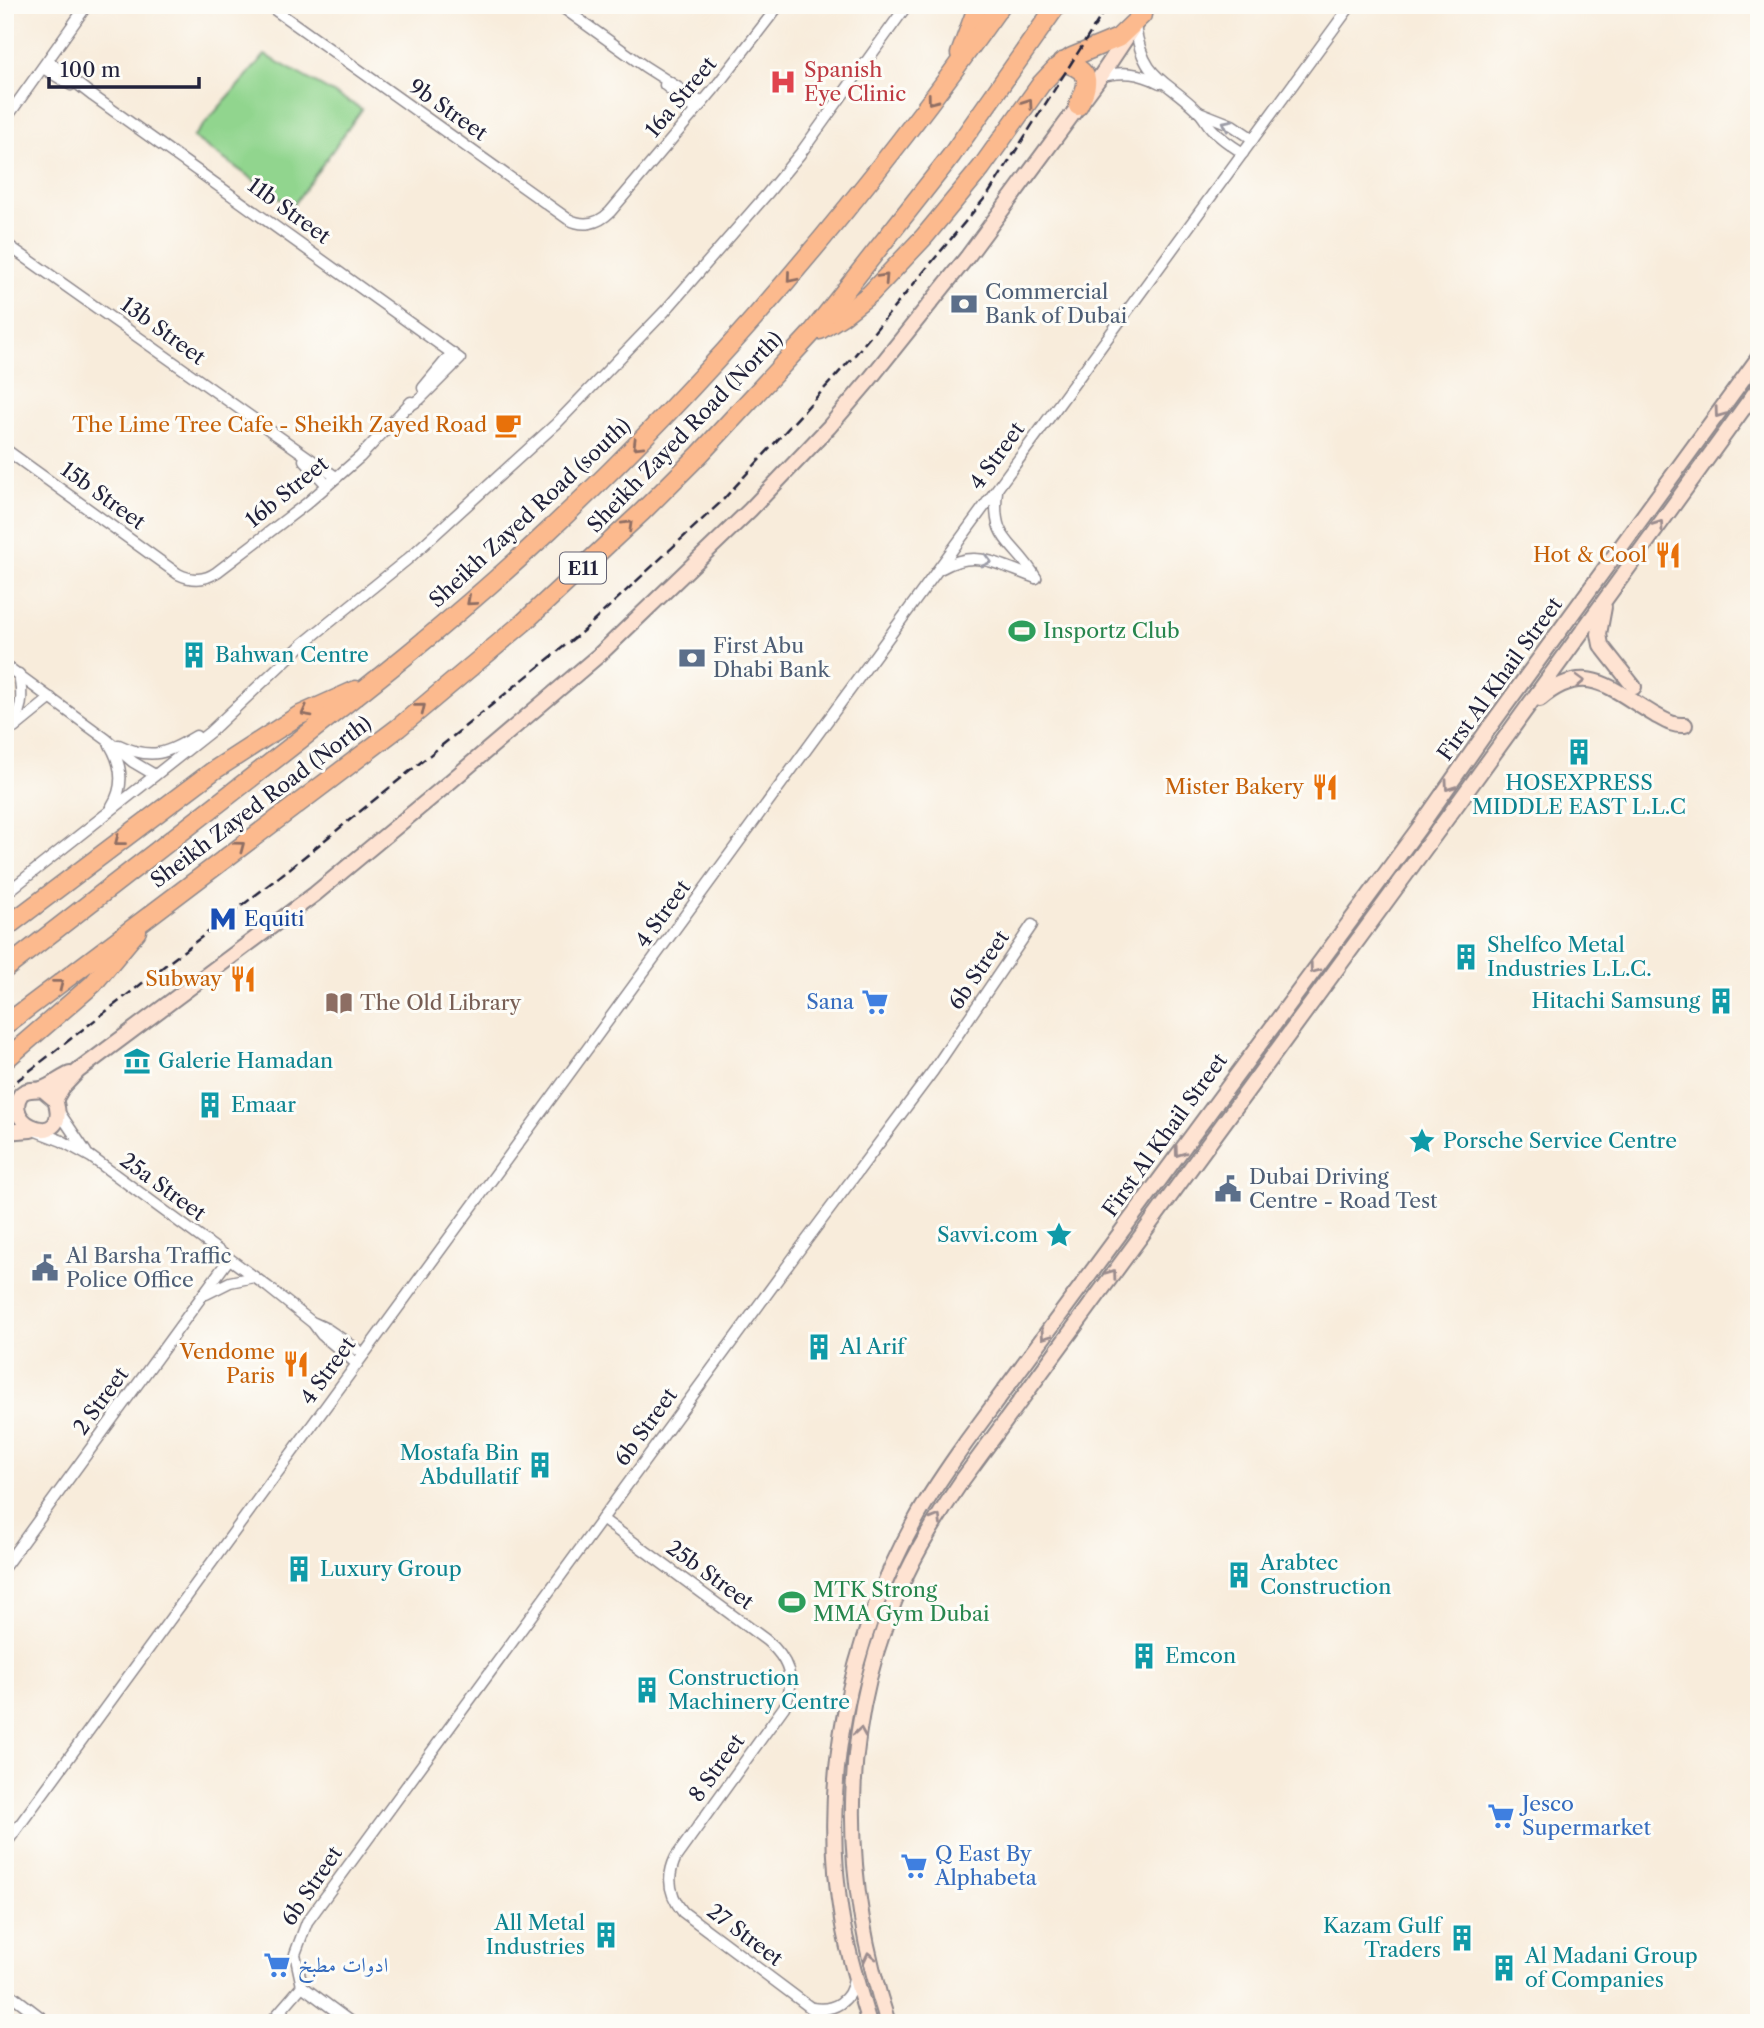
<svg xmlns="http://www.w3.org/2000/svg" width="1764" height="2028" font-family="'Libre Caslon Text',Amiri,serif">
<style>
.green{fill:#91d58e;stroke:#5a7c64;stroke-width:2}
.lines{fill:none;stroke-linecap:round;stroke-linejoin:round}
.street-casing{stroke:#8d878b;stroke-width:13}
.secondary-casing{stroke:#8d878b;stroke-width:18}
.primary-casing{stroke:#8d878b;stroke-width:19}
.highway-casing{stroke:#8d878b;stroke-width:21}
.street{stroke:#fff;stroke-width:10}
.secondary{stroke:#fee3d2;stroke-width:14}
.primary{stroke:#fcba8e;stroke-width:16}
.highway{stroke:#fcba8e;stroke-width:18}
.rail{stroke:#22223b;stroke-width:2.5;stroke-dasharray:10 5;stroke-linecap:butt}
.oneway{stroke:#8f6e64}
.oneway2{stroke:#9c9ca7}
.oneway3{stroke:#9b8c8e}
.labels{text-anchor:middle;stroke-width:6;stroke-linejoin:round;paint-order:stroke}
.shield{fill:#fdfcf7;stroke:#646373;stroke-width:2}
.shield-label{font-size:19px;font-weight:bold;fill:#22223b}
.health-label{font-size:21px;fill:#be3a42;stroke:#fdfcf7;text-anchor:start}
.street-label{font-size:21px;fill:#22223b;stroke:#fdfcf7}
.service-label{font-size:21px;fill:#4e5e75;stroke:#fdfcf7;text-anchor:start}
.food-label{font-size:21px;fill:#c56008;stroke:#fdfcf7;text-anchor:end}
.leisure-label{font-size:21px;fill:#27864d;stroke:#fdfcf7;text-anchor:start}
.culture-label{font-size:21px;fill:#0d838f;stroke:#fdfcf7;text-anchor:start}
.transit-label{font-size:21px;fill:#164399;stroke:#fdfcf7;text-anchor:start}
.shop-label{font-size:21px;fill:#366cbe;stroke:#fdfcf7;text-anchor:start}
.education-label{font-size:21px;fill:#785e54;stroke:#fdfcf7;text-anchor:start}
</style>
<rect width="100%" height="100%" fill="#fdfcf7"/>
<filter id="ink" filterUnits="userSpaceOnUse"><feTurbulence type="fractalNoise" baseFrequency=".0143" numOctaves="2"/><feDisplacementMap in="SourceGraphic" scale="14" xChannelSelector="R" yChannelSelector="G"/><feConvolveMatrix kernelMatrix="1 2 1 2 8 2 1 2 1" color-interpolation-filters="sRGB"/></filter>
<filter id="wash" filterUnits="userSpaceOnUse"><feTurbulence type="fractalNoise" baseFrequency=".00686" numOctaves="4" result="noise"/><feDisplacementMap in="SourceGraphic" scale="28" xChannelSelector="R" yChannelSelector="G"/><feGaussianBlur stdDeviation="1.57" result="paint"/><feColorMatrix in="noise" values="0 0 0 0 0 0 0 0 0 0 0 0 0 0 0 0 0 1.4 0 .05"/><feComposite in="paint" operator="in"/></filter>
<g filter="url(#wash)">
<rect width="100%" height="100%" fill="#f8ecdb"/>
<!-- green -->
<path class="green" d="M265 55 362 109 292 207 193 137Z"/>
</g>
<g filter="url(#ink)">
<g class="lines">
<!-- street casing -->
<g class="street-casing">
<g id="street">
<path d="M268 5 568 219C583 227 598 224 610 212L714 89 779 5"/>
<path d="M559 5 644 66 702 103"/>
<path d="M1135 26C1144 82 1164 77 1199 112 1204 117 1207 124 1212 129 1221 139 1232 146 1243 153"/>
<path d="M48 61 93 96 460 359 420 399 408 407"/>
<path d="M43 68 71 85"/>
<path d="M1100 77C1122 70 1140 73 1160 83"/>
<path d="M665 85 696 110"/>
<path d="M1199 112 1232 125 1253 139"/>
<path d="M5 120 87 5"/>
<path d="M5 243 336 477"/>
<path d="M423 388 452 353"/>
<path d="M5 449 178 574C192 581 204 581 217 572L306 504 360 457 411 402"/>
<path d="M304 460 327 485"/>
<path d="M997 491C991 543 1013 539 1036 578"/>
<path d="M942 568C978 548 1001 566 1036 578"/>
<path d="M5 665 106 739 133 762 155 775"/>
<path d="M14 728 51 698"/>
<path d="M5 729C24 714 23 696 19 674"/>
<path d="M110 745C122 765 125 785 112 806"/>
<path d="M119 745C152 761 167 753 196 736"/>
<path d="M5 894 210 732 304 643 409 558 556 424 665 311 767 194 800 154 907 5"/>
<path d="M57 1109 86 1152"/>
<path d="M36 1131 62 1141 91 1157 268 1287 313 1323 322 1335 357 1364"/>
<path d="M206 1294 230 1282 254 1277"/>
<path d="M314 1323 327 1329 364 1354"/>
<path d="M602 1519 766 1640C788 1658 797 1681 784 1707L676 1857C666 1877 669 1895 683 1912L831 2023"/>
<path d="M5 1566 229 1259"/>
<path d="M5 1845 1351 5"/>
<path d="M5 1990 48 2023"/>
<path d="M812 2008C834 2012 851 2001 854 1979"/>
<path d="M270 2023 302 1986"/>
<path d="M352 2023 302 1986 295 1954 307 1922 794 1257 933 1071 1032 925"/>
</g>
</g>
<!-- secondary casing -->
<g class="secondary-casing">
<g id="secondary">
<path d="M1604 607 1599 634 1601 645 1634 687"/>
<path d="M1540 699C1587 659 1612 690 1655 715 1666 721 1673 726 1685 725"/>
<path d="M42 1089 55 1100C72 1150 0 1127 21 1094 28 1088 34 1091 41 1089 48 1088 62 1077 70 1074"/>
<path d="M55 1100 62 1088 78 1071 315 894 438 792 599 655 750 510 829 427 869 380 968 256 1100 77 1148 5"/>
<path d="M5 1132 31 1130"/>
<path d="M869 2023C859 1989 848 1955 842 1920 819 1783 848 1642 915 1521 930 1493 949 1467 967 1441L1419 828 1489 728 1759 357"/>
<path d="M888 2023C839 1874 838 1719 906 1575 922 1541 942 1510 963 1479L1453 810 1759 387"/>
</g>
</g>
<!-- primary casing -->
<g class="primary-casing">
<path id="primary" d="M5 2017 13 2023"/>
</g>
<!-- highway casing -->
<g class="highway-casing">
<g id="highway">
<path d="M960 54 978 5"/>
<path d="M1062 62C1092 70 1090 82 1078 106"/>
<path d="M820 330 842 316 870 294 924 237 981 168 1041 84 1056 68 1072 57 1118 38 1142 15"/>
<path d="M5 928 213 771 298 716 356 690"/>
<path d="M5 969C92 902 178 834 265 767 359 694 453 621 540 539 713 378 864 198 1001 5"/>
<path d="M5 1025 398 728 523 623 642 512 700 454 811 334 951 156 1057 5"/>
<path d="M5 1060 93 984 137 931"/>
</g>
</g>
<!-- street -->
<use href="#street" class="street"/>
<!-- secondary -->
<use href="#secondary" class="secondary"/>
<!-- primary -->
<use href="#primary" class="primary"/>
<!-- highway -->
<use href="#highway" class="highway"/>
<!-- rail -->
<path class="rail" d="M5 1090 289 869 583 631 721 502 854 356 989 193 1108 5"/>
</g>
<!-- one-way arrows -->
<defs><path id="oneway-chevron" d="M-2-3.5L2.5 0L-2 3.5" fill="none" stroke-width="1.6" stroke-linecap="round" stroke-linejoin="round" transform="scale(1.75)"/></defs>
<g class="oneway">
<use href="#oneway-chevron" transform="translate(932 100) rotate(127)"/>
<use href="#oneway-chevron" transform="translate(1028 103) rotate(-55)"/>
<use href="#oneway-chevron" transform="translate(791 278) rotate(130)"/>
<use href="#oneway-chevron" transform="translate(884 278) rotate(-47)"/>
<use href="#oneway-chevron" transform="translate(637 445) rotate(135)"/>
<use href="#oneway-chevron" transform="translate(628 525) rotate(-44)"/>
<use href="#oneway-chevron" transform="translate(471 601) rotate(139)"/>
<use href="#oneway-chevron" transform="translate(421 708) rotate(-39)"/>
<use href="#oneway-chevron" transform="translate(306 712) rotate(152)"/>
<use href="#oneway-chevron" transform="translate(119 841) rotate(142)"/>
<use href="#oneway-chevron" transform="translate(240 846) rotate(-37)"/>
<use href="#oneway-chevron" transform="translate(59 984) rotate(-38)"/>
</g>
<g class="oneway2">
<use href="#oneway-chevron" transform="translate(1227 124) rotate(-153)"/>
<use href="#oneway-chevron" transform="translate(987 561) rotate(15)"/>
</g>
<g class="oneway3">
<use href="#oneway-chevron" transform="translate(1719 413) rotate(126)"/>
<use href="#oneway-chevron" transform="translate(1659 525) rotate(-55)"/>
<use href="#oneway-chevron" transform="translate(1580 681) rotate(-2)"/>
<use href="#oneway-chevron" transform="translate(1449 786) rotate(125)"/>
<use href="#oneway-chevron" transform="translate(1314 969) rotate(127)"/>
<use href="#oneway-chevron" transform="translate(1179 1152) rotate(126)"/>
<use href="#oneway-chevron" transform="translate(1112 1274) rotate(-54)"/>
<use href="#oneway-chevron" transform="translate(1045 1335) rotate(126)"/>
<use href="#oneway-chevron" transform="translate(937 1519) rotate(-59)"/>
<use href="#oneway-chevron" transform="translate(860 1732) rotate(-81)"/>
<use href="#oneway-chevron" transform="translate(869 1957) rotate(-103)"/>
</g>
</g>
<!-- icons -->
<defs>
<g id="hospital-bare" transform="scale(2.1)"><path d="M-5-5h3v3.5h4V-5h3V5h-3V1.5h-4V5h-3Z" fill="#e0444e" stroke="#fdfcf7" stroke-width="2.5" paint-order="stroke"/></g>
<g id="bank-bare" transform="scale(2.1)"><path d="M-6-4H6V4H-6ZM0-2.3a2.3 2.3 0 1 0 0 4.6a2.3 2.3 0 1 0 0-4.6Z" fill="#5c6f8a" stroke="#fdfcf7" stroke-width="2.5" paint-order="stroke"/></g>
<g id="cafe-bare" transform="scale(2.1)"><path d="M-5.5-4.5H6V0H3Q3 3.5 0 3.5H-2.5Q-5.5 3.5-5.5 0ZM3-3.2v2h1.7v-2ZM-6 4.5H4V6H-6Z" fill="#e8710a" stroke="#fdfcf7" stroke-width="2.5" paint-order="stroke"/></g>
<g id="restaurant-bare" transform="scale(2.1)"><path d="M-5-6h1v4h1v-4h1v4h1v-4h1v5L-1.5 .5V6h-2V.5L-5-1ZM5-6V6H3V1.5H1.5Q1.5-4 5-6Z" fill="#e8710a" stroke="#fdfcf7" stroke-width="2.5" paint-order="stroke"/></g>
<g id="stadium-bare" transform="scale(2.1)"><path d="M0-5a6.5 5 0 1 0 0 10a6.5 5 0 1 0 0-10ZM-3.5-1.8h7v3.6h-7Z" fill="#2e9e5b" stroke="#fdfcf7" stroke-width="2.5" paint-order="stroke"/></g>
<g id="building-bare" transform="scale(2.1)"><path d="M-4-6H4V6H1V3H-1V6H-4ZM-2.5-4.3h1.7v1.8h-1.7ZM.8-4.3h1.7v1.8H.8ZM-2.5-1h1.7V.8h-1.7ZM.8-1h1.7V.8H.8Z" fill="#0f9aa8" stroke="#fdfcf7" stroke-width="2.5" paint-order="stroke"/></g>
<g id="metro-bare" transform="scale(2.1)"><path d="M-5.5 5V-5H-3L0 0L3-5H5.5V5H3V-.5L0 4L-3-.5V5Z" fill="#1a4fb4" stroke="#fdfcf7" stroke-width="2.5" paint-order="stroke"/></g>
<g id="supermarket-bare" transform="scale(2.1)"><path d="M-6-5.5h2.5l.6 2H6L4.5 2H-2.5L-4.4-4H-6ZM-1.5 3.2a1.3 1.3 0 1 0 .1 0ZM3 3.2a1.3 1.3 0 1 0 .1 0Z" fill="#3f7fe0" stroke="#fdfcf7" stroke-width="2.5" paint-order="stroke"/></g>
<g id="library-bare" transform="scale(2.1)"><path d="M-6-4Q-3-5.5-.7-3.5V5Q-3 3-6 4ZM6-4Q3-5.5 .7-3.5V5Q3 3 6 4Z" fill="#8d6e63" stroke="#fdfcf7" stroke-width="2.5" paint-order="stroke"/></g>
<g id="museum-bare" transform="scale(2.1)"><path d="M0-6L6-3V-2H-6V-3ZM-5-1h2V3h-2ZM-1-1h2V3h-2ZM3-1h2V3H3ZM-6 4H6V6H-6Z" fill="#0f9aa8" stroke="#fdfcf7" stroke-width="2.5" paint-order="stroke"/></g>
<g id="sight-bare" transform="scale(2.1)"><path d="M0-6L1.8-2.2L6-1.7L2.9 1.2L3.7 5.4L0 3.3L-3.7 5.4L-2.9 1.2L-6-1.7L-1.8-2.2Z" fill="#0f9aa8" stroke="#fdfcf7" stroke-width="2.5" paint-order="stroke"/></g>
<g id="civic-bare" transform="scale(2.1)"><path d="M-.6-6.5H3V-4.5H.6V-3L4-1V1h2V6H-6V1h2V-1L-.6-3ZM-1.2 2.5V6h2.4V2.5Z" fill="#5c6f8a" stroke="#fdfcf7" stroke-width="2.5" paint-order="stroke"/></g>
</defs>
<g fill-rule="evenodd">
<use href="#hospital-bare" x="783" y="82"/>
<use href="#bank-bare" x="964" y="304"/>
<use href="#cafe-bare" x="508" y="425"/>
<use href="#restaurant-bare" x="1668" y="555"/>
<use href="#stadium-bare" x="1022" y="631"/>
<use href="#building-bare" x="194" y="655"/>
<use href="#bank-bare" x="692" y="658"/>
<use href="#building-bare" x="1579" y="752"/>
<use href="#restaurant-bare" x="1325" y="787"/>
<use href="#metro-bare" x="223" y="919"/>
<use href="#building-bare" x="1466" y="957"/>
<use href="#restaurant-bare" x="243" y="979"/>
<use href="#building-bare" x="1721" y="1001"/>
<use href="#supermarket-bare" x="875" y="1002"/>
<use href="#library-bare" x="339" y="1003"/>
<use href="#museum-bare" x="137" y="1061"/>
<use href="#building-bare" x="210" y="1105"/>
<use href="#sight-bare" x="1422" y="1141"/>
<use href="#civic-bare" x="1228" y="1189"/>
<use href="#sight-bare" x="1059" y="1235"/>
<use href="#civic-bare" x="45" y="1268"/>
<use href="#building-bare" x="819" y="1347"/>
<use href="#restaurant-bare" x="296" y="1364"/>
<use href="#building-bare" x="540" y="1465"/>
<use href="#building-bare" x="299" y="1569"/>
<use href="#building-bare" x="1239" y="1575"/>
<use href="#stadium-bare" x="792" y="1602"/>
<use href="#building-bare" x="1144" y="1656"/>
<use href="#building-bare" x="647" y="1690"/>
<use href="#supermarket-bare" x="1501" y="1816"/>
<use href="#supermarket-bare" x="914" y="1866"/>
<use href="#building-bare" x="606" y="1935"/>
<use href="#building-bare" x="1462" y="1938"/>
<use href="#supermarket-bare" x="277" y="1965"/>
<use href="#building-bare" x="1504" y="1968"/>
</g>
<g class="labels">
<!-- shield labels -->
<rect class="shield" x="560" y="552.5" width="46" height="31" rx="5"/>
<g class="shield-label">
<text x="583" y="575">E11</text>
</g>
<!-- health labels -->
<g class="health-label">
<text x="804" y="77">Spanish<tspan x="804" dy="24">Eye Clinic</tspan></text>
</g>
<!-- street labels -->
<g class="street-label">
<text transform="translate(681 97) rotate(-50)" y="7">16a Street</text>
<text transform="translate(448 110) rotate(35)" y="7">9b Street</text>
<text transform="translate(289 211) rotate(36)" y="7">11b Street</text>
<text transform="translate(163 331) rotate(36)" y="7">13b Street</text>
<text transform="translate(685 432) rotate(-46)" y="7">Sheikh Zayed Road (North)</text>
<text transform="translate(997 456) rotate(-54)" y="7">4 Street</text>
<text transform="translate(287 492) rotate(-39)" y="7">16b Street</text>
<text transform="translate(103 496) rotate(36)" y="7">15b Street</text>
<text transform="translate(530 513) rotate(-43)" y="7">Sheikh Zayed Road (south)</text>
<text transform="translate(1500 679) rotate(-54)" y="7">First Al Khail Street</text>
<text transform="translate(261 802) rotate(-37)" y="7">Sheikh Zayed Road (North)</text>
<text transform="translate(663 914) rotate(-54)" y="7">4 Street</text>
<text transform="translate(979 970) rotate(-56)" y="7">6b Street</text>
<text transform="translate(1165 1135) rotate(-54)" y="7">First Al Khail Street</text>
<text transform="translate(163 1187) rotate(36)" y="7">25a Street</text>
<text transform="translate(328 1371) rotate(-54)" y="7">4 Street</text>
<text transform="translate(101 1401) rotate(-54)" y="7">2 Street</text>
<text transform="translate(646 1427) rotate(-54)" y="7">6b Street</text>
<text transform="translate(710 1575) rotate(36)" y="7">25b Street</text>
<text transform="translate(717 1768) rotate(-54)" y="7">8 Street</text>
<text transform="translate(312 1886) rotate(-56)" y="7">6b Street</text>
<text transform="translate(745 1935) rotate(37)" y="7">27 Street</text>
</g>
<!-- service labels -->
<g class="service-label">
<text x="985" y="299">Commercial<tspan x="985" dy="24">Bank of Dubai</tspan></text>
<text x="713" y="653">First Abu<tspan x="713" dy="24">Dhabi Bank</tspan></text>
<text x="1249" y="1184">Dubai Driving<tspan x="1249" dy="24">Centre - Road Test</tspan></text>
<text x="66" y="1263">Al Barsha Traffic<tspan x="66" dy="24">Police Office</tspan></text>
</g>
<!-- food labels -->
<g class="food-label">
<text x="487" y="432">The Lime Tree Cafe - Sheikh Zayed Road</text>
<text x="1647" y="562">Hot &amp; Cool</text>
<text x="1304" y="794">Mister Bakery</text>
<text x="222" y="986">Subway</text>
<text x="275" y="1359">Vendome<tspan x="275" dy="24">Paris</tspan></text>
</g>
<!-- leisure labels -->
<g class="leisure-label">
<text x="1043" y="638">Insportz Club</text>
<text x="813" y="1597">MTK Strong<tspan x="813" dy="24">MMA Gym Dubai</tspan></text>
</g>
<!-- culture labels -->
<g class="culture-label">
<text x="215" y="662">Bahwan Centre</text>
<text x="1579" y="790" text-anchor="middle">HOSEXPRESS<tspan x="1579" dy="24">MIDDLE EAST L.L.C</tspan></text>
<text x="1487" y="952">Shelfco Metal<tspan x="1487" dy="24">Industries L.L.C.</tspan></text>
<text x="1700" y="1008" text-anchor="end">Hitachi Samsung</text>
<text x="158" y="1068">Galerie Hamadan</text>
<text x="231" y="1112">Emaar</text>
<text x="1443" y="1148">Porsche Service Centre</text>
<text x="1038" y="1242" text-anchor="end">Savvi.com</text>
<text x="840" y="1354">Al Arif</text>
<text x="519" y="1460" text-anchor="end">Mostafa Bin<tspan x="519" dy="24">Abdullatif</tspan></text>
<text x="1260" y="1570">Arabtec<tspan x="1260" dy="24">Construction</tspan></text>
<text x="320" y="1576">Luxury Group</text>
<text x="1165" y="1663">Emcon</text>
<text x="668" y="1685">Construction<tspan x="668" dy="24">Machinery Centre</tspan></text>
<text x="585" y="1930" text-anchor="end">All Metal<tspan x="585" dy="24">Industries</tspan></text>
<text x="1441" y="1933" text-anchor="end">Kazam Gulf<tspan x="1441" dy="24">Traders</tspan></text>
<text x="1525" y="1963">Al Madani Group<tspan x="1525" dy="24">of Companies</tspan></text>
</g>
<!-- transit labels -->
<g class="transit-label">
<text x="244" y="926">Equiti</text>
</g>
<!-- shop labels -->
<g class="shop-label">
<text x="854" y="1009" text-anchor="end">Sana</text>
<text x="1522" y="1811">Jesco<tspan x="1522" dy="24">Supermarket</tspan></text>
<text x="935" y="1861">Q East By<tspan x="935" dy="24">Alphabeta</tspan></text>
<text x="298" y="1972">ادوات مطبخ</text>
</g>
<!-- education labels -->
<g class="education-label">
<text x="360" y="1010">The Old Library</text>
</g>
</g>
<!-- margin -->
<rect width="1764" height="2028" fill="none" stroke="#fdfcf7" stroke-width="28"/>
<!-- scale -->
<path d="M49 77v10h150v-10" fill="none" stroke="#22223b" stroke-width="3.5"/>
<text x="60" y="77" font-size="21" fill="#22223b" stroke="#fdfcf7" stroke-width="5" paint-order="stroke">100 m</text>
</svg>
